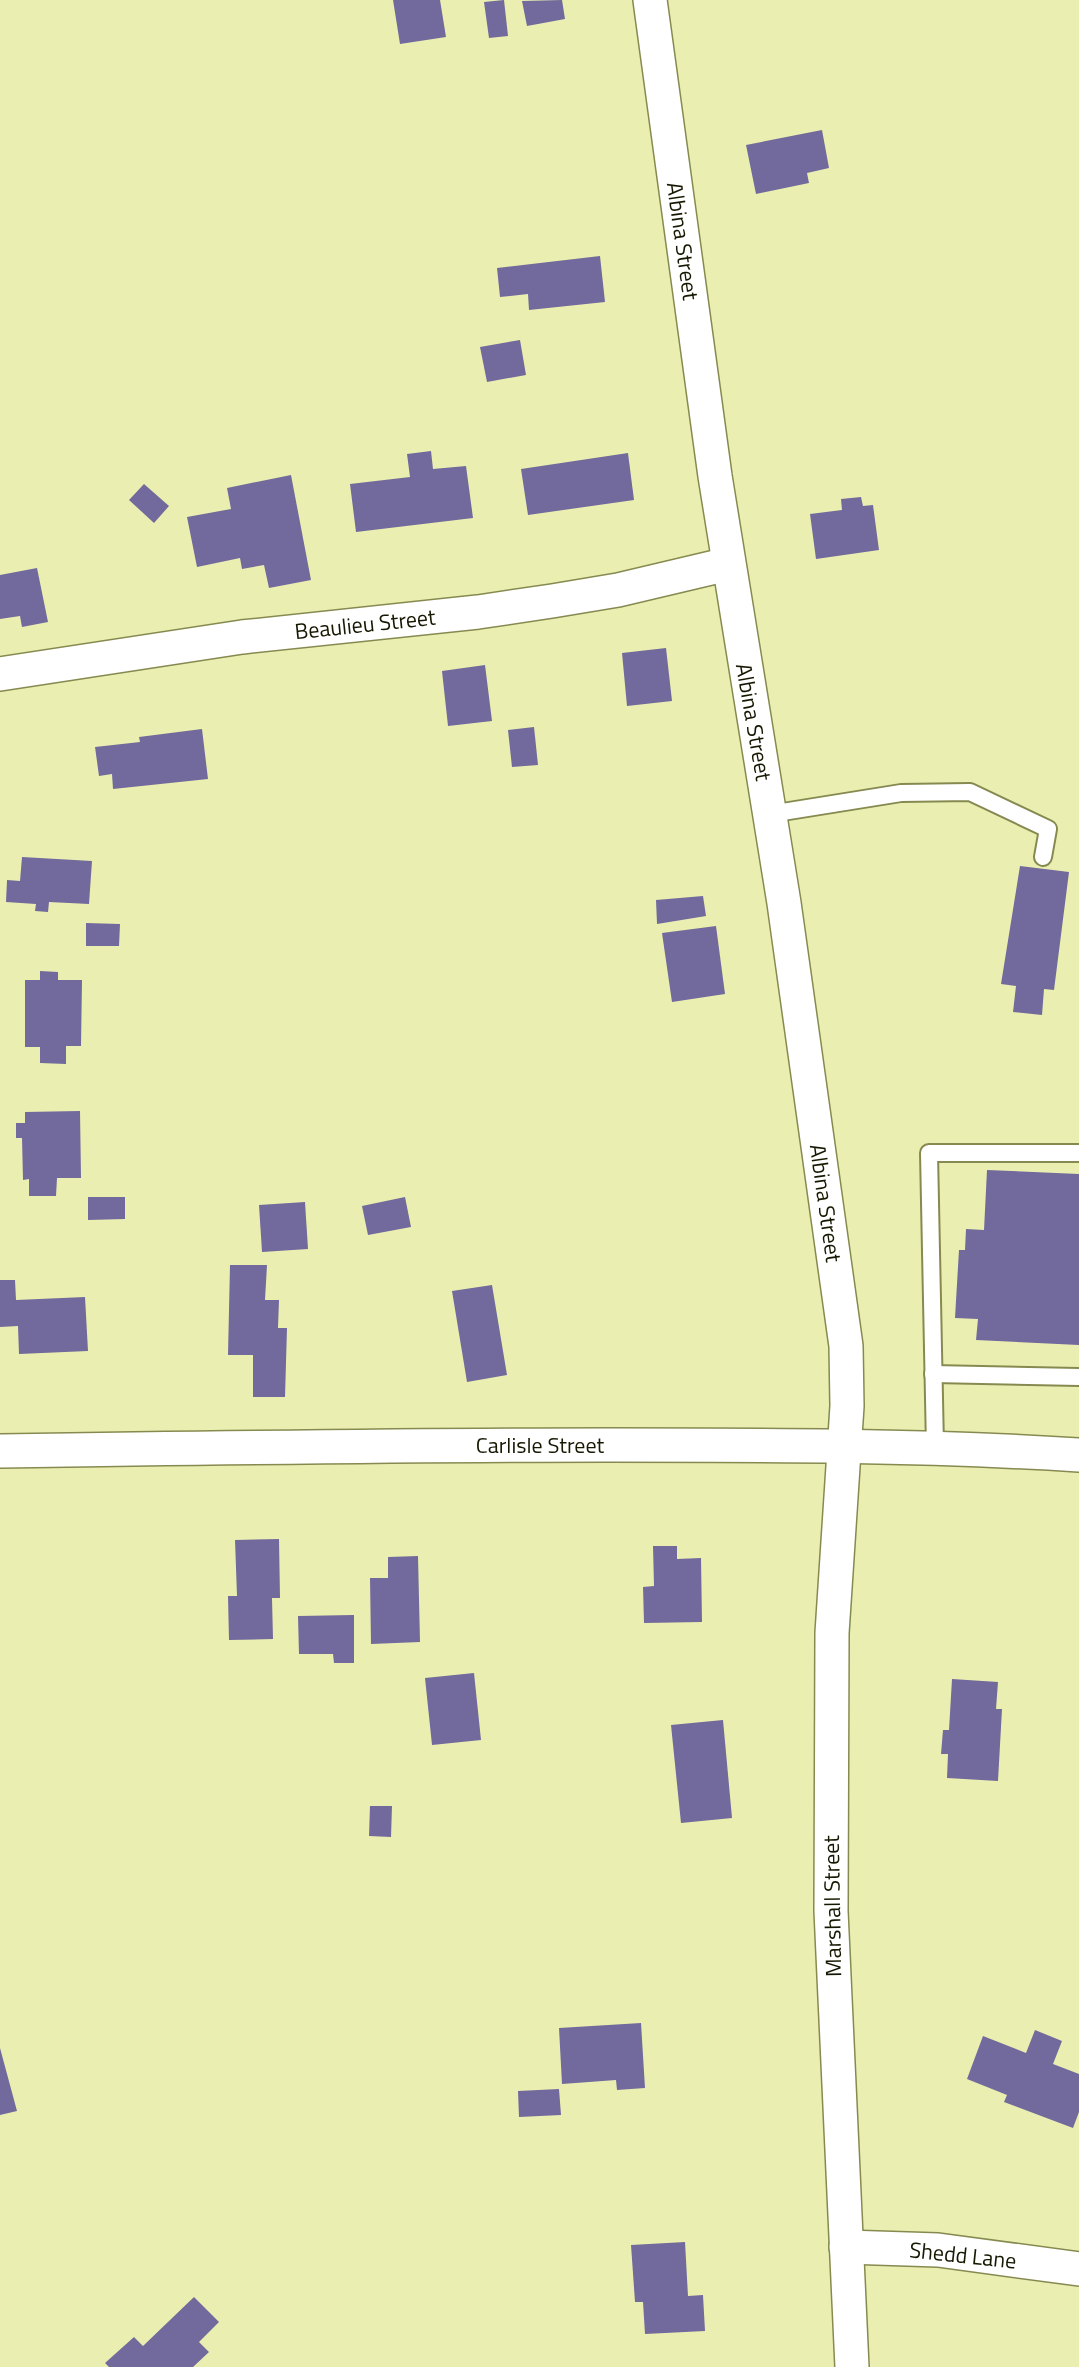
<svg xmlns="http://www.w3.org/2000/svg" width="1079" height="2367" font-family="'Titillium Web',sans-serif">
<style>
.building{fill:#72699d}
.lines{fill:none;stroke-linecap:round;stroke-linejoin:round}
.lane-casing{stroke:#868a50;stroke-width:20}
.street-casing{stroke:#868a50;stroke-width:36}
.secondary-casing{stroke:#868a50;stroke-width:36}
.lane{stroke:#fff;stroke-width:16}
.street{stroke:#fff;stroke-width:33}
.secondary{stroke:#fff;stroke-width:33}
.labels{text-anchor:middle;stroke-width:4.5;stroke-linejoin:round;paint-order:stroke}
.street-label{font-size:22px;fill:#171802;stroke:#fff}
</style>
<rect width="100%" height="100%" fill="#eaefb1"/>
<!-- building -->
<g class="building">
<path d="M393 0H440L446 37 400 44Z"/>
<path d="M504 0 508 36 489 38 484 2Z"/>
<path d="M562 0 565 19 527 26 522 1Z"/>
<path d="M822 130 829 168 807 173 809 183 756 194 746 145Z"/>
<path d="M600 256 605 302 529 310 528 294 500 297 497 268Z"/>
<path d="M520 340 526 375 487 382 480 347Z"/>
<path d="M431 451 433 469 466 466 473 518 356 532 350 484 410 477 407 454Z"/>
<path d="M628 453 634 500 528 515 521 469Z"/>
<path d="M291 475 311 580 269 588 264 565 242 569 240 558 197 567 187 517 231 509 227 488Z"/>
<path d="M144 484 169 506 154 523 129 500Z"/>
<path d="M861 497 863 506 873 505 879 550 816 559 810 514 842 510 841 499Z"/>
<path d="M37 568 48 622 22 627 20 616 0 619V575Z"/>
<path d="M666 648 672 701 627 706 622 653Z"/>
<path d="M485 665 492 721 448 726 442 671Z"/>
<path d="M534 727 538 765 512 767 508 730Z"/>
<path d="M202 729 208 779 113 789 112 774 99 776 95 747 140 742 139 737Z"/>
<path d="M22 857 92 861 89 904 49 902 48 912 35 911 36 904 6 902 7 880 20 881Z"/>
<path d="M1020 866 1069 872 1054 990 1044 989 1042 1015 1013 1012 1016 986 1001 984Z"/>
<path d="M703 896 706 916 657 924 656 900Z"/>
<path d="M86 923 120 924 119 946H86Z"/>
<path d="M716 926 725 994 672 1002 662 933Z"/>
<path d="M40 971 58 972V980H82L81 1046H66V1064L40 1063V1047H25V980H40Z"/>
<path d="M80 1111 81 1178H57L56 1196H29V1179L23 1180 22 1138H16V1123H25V1112Z"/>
<path d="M987 1170 1079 1174V1345L976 1340 978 1319 955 1318 959 1250H965L966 1229 984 1230Z"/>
<path d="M88 1197H125V1219L88 1220Z"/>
<path d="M405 1197 411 1227 368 1235 362 1206Z"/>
<path d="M305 1202 308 1249 262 1252 259 1205Z"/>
<path d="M230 1265H267L265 1300H279L278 1328H287L285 1397H253V1355H228Z"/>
<path d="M0 1280H15L16 1300 85 1297 88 1351 19 1354 18 1326 0 1327Z"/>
<path d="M492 1285 507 1375 467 1382 452 1291Z"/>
<path d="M279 1539 280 1598H272L273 1639 229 1640 228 1596H237L235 1540Z"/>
<path d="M653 1546H677V1559L701 1558 702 1622 644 1623 643 1587 654 1586Z"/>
<path d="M418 1556 420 1642 371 1644 370 1578H388V1557Z"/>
<path d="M354 1615V1663H334L333 1654H299L298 1616Z"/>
<path d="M474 1673 481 1740 432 1745 425 1678Z"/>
<path d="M952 1679 998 1682 996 1709H1002L998 1781 947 1778 948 1754H941L943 1730H949Z"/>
<path d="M723 1720 732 1818 681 1823 671 1725Z"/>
<path d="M370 1806H392L391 1837 369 1836Z"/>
<path d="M641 2023 645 2088 617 2090 616 2080 562 2084 559 2028Z"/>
<path d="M1035 2030 1062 2041 1053 2064 1079 2074V2112L1073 2128 1004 2102 1007 2095 967 2079 983 2036 1026 2053Z"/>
<path d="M0 2048 17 2111 0 2115Z"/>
<path d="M559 2089 561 2115 519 2117 518 2091Z"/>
<path d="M685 2242 688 2296 703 2295 705 2331 645 2334 643 2302H635L631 2245Z"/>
<path d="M194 2297 219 2322 199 2342 209 2352 193 2367H109L105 2363 134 2337 143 2346Z"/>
</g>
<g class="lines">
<!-- lane casing -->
<g class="lane-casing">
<g id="lane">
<path d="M770 814 901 793 970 792 1048 829 1043 857"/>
<path d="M933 1374 1079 1377"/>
<path d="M935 1447 929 1153H1079"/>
</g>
</g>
<!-- street casing -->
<g class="street-casing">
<g id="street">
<path d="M650 0 715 476 784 903 846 1346 847 1406 832 1633 831 1911 852 2367"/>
<path d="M0 674 242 637 478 612 552 601 618 590 728 564"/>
<path d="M846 2247 938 2250 1079 2269"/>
</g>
</g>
<!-- secondary casing -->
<g class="secondary-casing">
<path id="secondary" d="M0 1451C202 1448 405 1445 607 1445 765 1445 922 1445 1079 1455"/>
</g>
<!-- lane -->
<use href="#lane" class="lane"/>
<!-- street -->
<use href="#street" class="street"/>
<!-- secondary -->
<use href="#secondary" class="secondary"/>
</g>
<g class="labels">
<!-- street labels -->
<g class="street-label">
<text transform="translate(683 241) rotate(82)" y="8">Albina Street</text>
<text transform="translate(365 624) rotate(-6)" y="8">Beaulieu Street</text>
<text transform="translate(754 722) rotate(80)" y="8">Albina Street</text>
<text transform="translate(826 1203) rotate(82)" y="8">Albina Street</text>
<text x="540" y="1453">Carlisle Street</text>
<text transform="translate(832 1906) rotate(-91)" y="8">Marshall Street</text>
<text transform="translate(963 2255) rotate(6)" y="8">Shedd Lane</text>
</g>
</g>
</svg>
